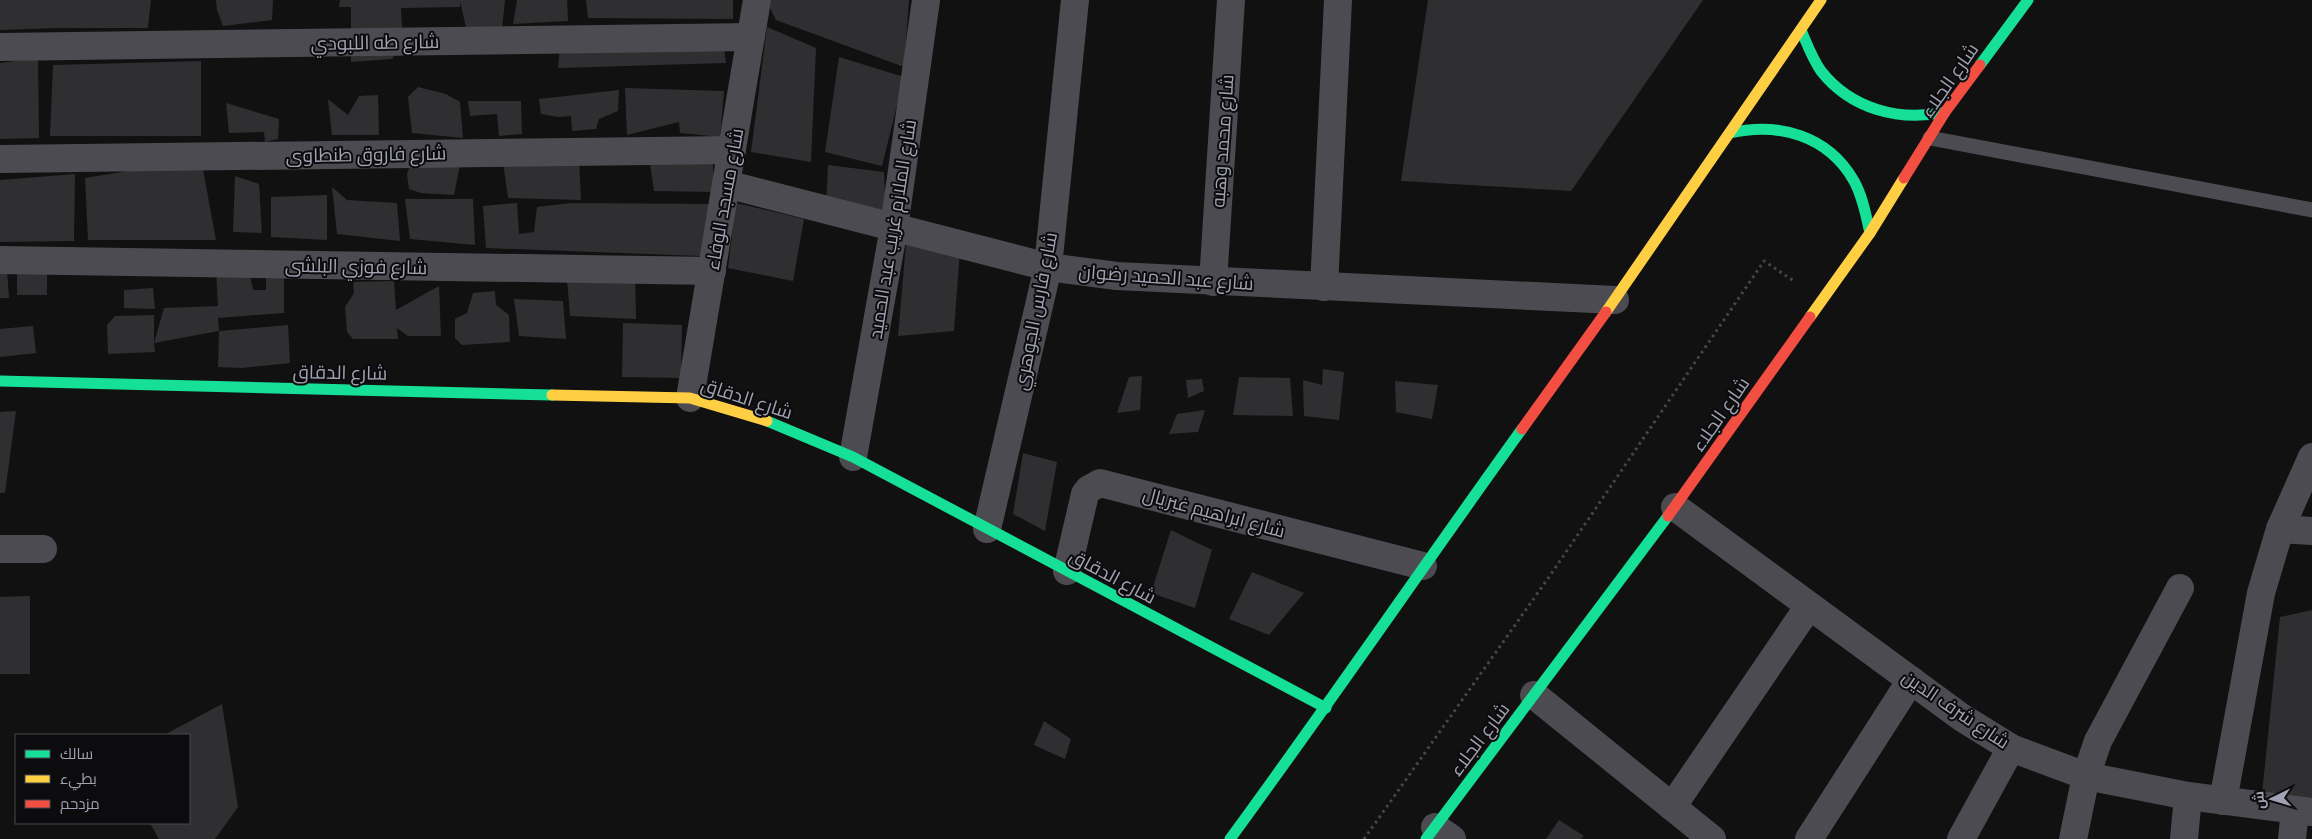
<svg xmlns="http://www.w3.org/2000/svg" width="2312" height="839" font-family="'PT Sans Narrow',Cairo,sans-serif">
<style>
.building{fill:#2f2f31}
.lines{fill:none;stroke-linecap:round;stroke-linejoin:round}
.path{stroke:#47474c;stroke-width:3;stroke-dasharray:2.5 4;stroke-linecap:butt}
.lane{stroke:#4b4b51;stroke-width:15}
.street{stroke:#4b4b51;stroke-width:28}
.fast{stroke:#16e098;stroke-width:11}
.slow{stroke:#ffcf43;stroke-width:11}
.jam{stroke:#f24e42;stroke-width:11}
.labels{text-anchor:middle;stroke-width:4;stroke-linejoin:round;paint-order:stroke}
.street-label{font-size:19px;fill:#a1a3b4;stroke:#0c0b0d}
</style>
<rect width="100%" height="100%" fill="#111"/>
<!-- building -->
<g class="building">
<path d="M0 0H151L148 28H57L0 30Z"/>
<path d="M216 0H273L272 20 223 26 217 10Z"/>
<path d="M340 0H505L502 29 467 32 460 1V7L401 8 403 42 392 59 351 62V7H339Z"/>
<path d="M517 0H567L568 21 513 24Z"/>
<path d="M586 0H733V19L588 18Z"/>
<path d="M771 0H909L904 67 776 20 770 8Z"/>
<path d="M1428 0H1703L1571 191 1401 181Z"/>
<path d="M767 27 816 48 811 162 751 152Z"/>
<path d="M724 47 726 63 558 68 560 48Z"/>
<path d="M839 57 904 77 882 166 825 152Z"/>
<path d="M38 58 39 138 0 139V63Z"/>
<path d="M201 61V136H50L53 65Z"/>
<path d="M418 87 446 94 460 102 463 138 412 133 408 97Z"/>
<path d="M625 88 724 91 720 137 680 133 679 122 627 135Z"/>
<path d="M619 90 618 111 599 119 596 129 572 131 571 116 558 117 541 114 539 99Z"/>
<path d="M378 95 379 135H332L328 99 348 115 359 96Z"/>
<path d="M468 101H521L522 134 499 136 497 114 470 116Z"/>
<path d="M226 103 279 119 278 139 265 142 264 132 229 133Z"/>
<path d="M712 155 715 192 654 191 650 164Z"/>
<path d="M579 156 581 200 508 198 503 162Z"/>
<path d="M201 159 216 240H88L85 178Z"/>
<path d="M461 160 454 195 421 193 409 189 407 175 410 164Z"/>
<path d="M828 165 884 172 886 216 826 206Z"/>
<path d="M75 174 74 241 0 242V180Z"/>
<path d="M235 176 259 184 262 233 233 232Z"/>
<path d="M332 187 347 200 397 203 400 241 337 234Z"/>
<path d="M327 195V240L271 237V197Z"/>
<path d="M405 199H473L475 245 410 239Z"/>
<path d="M517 203 519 234 534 232 537 207 571 203 713 204 701 256 486 248 483 206Z"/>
<path d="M736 203 804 219 793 281 728 268Z"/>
<path d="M906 244 960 250 954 331 898 336Z"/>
<path d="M0 269H7L9 298H0Z"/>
<rect x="17" y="269" width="30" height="26"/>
<path d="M216 269 249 270 253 290H266V272L284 271V313L218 318 219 331 154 343 155 352 108 354 107 325 115 316 154 315V343L164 308 218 306Z"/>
<path d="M635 273 636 319 570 316 567 279Z"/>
<path d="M394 281 396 310 439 286 441 336H408L397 328 398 339H353L347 332 345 307 354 293 353 282Z"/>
<path d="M153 288 155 309 124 308V290Z"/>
<path d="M495 291 496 305 509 315 510 342 462 345 455 338V319L467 313 473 293Z"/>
<path d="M514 299 563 301 566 339 519 336Z"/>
<path d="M623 323 682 325 681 378 622 377Z"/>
<path d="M288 325 290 363 242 368 218 367 219 331Z"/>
<path d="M33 326 36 353 0 357V329Z"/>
<path d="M1323 369 1344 372 1339 420 1304 416 1303 380 1322 385Z"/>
<path d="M1142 376 1140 410 1117 413 1129 377Z"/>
<path d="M1239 377 1290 378 1293 416 1233 415Z"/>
<path d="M1202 379 1204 391 1188 398 1186 380Z"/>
<path d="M1395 381 1438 385 1432 419 1396 412Z"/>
<path d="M1205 410 1198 432 1169 434 1177 414Z"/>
<path d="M16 411 5 493H0V412Z"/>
<path d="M1023 453 1057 462 1045 531 1013 514Z"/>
<path d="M1171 530 1212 550 1195 608 1151 593Z"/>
<path d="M1252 572 1304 593 1269 635 1229 619Z"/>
<path d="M30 596V674H0V597Z"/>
<path d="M2312 610V799L2262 794 2280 617Z"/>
<path d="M222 704 238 807 215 839H159L150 823H189V735H164Z"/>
<path d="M1044 721 1071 739 1065 759 1034 745Z"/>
<path d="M1559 820 1584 836 1581 839H1546Z"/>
</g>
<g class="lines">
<!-- path -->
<path class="path" d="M1364 839 1549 577 1764 261 1794 281"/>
<!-- lane -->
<path class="lane" d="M1930 138 2312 210"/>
<!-- street -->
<g class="street">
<path d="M0 47 751 37"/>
<path d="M0 159 732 150"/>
<path d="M726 184 1048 267 1117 276 1615 300"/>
<path d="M0 260 712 271"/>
<path d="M1213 282 1231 0"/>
<path d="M1324 287 1338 0"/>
<path d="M690 398 757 0"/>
<path d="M853 457 894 227 926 0"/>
<path d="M1675 507 1961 717 2011 748 2086 776 2188 796 2312 812"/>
<path d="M987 529 1048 267 1075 0"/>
<path d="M2280 529 2312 531"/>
<path d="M0 549H43"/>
<path d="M1067 571 1085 494 1089 489 1100 483 1423 566"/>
<path d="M1534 695 1712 839"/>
<path d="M2223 801 2261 593 2280 529 2312 457"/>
<path d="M1672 807 1809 606"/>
<path d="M1435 827 1452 839"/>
<path d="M1809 839 1911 680"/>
<path d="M1961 839 2011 748"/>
<path d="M2073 839 2086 776 2098 741 2180 588"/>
<path d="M2184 839 2188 796"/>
<path d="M2292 839 2295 810"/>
</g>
<!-- fast -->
<g class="fast">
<path d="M1801 30C1807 44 1812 58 1821 71 1851 109 1899 122 1945 112"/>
<path d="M1980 65 2028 0"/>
<path d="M1730 133C1778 122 1828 135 1854 181 1863 197 1866 216 1870 233"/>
<path d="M0 381 552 395"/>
<path d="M767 421 853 457 1326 708"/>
<path d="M1230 839C1329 704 1424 565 1522 429"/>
<path d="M1426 839 1668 516"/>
</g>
<!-- slow -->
<g class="slow">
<path d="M1606 312 1821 0"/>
<path d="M1810 317 1870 233 1904 178"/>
<path d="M552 395 690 398 767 421"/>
</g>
<!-- jam -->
<g class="jam">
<path d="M1904 178 1945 112 1980 65"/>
<path d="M1522 429 1606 312"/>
<path d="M1668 516 1810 317"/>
</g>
</g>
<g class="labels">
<!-- street labels -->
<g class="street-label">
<text transform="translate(375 42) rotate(-1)" y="7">شارع طه اللبودي</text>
<text transform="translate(1949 80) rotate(-55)" y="7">شارع الجلاء</text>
<text transform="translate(1222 141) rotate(-86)" y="7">شارع محمد وهبه</text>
<text transform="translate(366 154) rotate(-1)" y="7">شارع فاروق طنطاوى</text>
<text transform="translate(724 199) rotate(-80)" y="7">شارع مسجد الوفاء</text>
<text transform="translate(892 229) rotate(-81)" y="7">شارع الملازم غريب عبد الحميد</text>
<text transform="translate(356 266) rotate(1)" y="7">شارع فوزي البلشى</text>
<text transform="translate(1166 277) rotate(4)" y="7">شارع عبد الحميد رضوان</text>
<text transform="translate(1035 311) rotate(-79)" y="7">شارع فارس الجوهري</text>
<text transform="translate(340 372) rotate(1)" y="7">شارع الدقاق</text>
<text transform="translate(747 398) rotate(18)" y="7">شارع الدقاق</text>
<text transform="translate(1720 414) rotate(-55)" y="7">شارع الجلاء</text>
<text transform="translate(1214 512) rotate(15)" y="7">شارع ابراهيم غبريال</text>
<text transform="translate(1113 576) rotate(28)" y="7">شارع الدقاق</text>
<text transform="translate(1956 709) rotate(34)" y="7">شارع شرف الدين</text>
<text transform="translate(1479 739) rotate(-53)" y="7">شارع الجلاء</text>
</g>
</g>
<!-- legend -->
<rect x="15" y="734" width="175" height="90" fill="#0c0b0d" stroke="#484850"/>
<rect x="25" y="750" width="25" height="8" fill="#16e098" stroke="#484850"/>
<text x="60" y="759" font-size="15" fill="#a1a3b4">سالك</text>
<rect x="25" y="775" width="25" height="8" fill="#ffcf43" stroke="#484850"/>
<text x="60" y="784" font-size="15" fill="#a1a3b4">بطيء</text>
<rect x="25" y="800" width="25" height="8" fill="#f24e42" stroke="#484850"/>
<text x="60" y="809" font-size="15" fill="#a1a3b4">مزدحم</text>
<!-- north arrow -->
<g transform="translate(2272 799) rotate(265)" stroke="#0c0b0d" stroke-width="4" paint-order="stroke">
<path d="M0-4L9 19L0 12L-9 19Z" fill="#a1a3b4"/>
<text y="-8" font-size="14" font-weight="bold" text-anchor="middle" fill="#a1a3b4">ش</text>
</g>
</svg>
